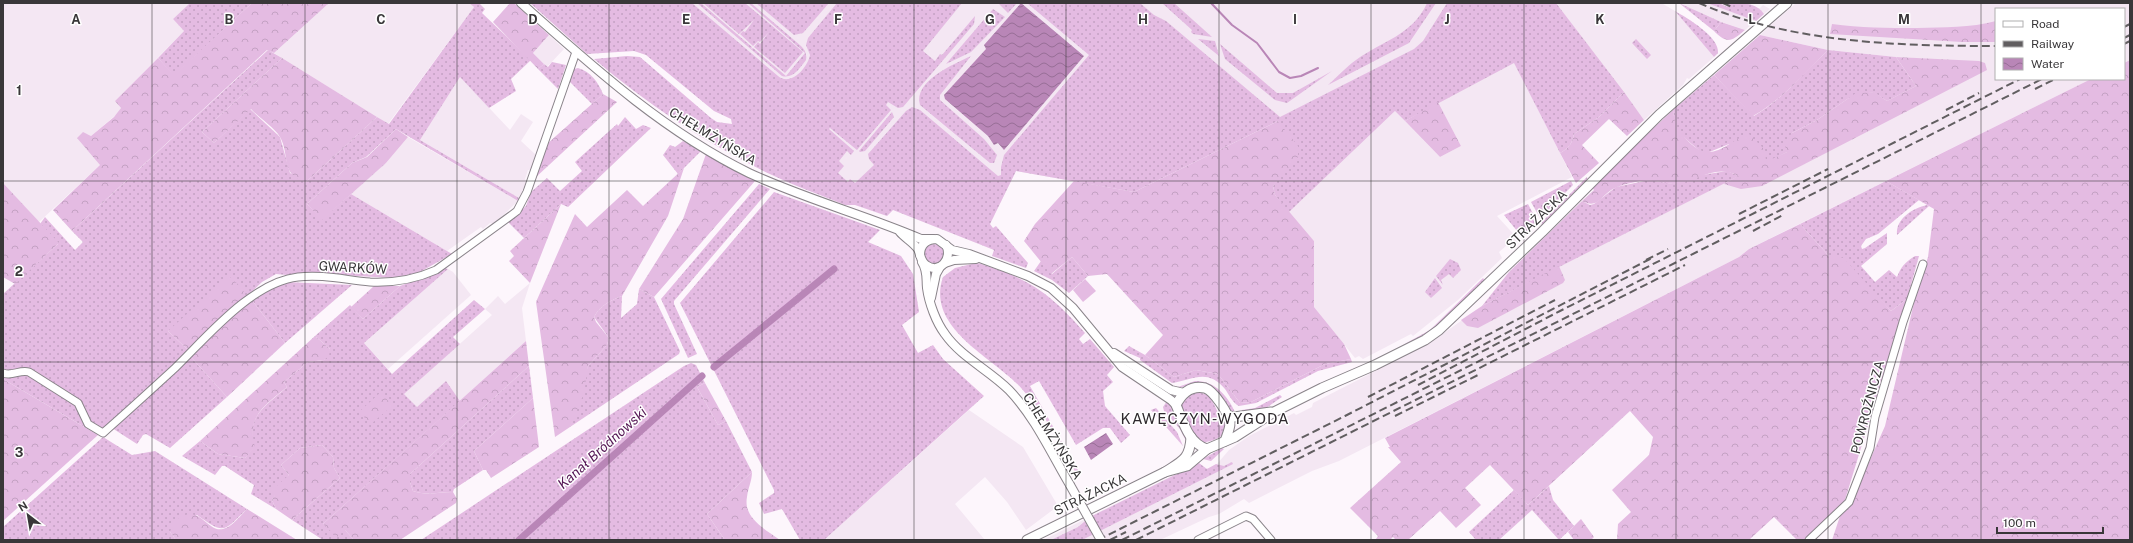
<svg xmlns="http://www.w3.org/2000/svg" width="2133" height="543" font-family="'Public Sans',sans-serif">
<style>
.built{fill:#f4e7f3}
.grass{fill:url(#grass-dots)}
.forest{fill:url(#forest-crowns)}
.park{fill:#e4bbe2}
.water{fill:url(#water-waves)}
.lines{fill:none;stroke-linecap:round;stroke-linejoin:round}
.stream{stroke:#b986b7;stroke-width:2}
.canal{stroke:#b986b7;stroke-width:7}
.minor-casing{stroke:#8a848a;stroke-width:9}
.tertiary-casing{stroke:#8a848a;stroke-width:10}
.secondary-casing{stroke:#8a848a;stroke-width:11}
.minor{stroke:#fff;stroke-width:7}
.tertiary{stroke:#fff;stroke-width:8}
.secondary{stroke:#fff;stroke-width:9}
.rail{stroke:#615e60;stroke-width:2;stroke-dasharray:8 4;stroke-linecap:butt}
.tertiary-bridge-casing{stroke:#8a848a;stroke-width:10;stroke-linecap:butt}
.tertiary-bridge{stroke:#fff;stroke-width:8}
.grid{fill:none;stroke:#393739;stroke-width:1;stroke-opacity:0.55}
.labels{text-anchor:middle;stroke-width:3;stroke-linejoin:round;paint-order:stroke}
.street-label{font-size:13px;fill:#393739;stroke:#fff}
.water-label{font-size:14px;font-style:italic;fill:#551755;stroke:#fff}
.quarter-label{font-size:15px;letter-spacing:1px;fill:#2f2a2e;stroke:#fff}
.grid-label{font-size:13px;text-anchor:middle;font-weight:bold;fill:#393739;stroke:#fff;stroke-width:3;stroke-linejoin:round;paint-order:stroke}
</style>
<defs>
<pattern id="grass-dots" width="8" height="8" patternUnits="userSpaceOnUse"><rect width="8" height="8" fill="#e4bbe2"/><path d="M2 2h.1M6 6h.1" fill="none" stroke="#c4a1c3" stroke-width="1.8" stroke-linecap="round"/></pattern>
<pattern id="forest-crowns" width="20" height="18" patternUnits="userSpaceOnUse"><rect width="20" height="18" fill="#e4bbe2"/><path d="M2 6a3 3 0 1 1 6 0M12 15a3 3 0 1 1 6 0" fill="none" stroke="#c4a1c3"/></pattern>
<pattern id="water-waves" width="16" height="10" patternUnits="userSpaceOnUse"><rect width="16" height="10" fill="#b986b7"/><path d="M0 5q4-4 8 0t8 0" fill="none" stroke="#976e96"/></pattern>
</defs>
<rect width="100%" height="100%" fill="#fdf6fc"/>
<!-- built -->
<g class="built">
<path d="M3 3H190L173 19 184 31 115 101 121 108 118 113 91 136 87 134 100 165 39 222 3 183Z"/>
<path d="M329 3H469L474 7 388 124 274 53Z"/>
<path d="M604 3H1451L1422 48 1134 192 1016 171 990 224 893 210 806 176Z"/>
<path d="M1556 3 1663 4 1675 11 1714 57 1689 79 1687 78 1683 85 1644 120Z"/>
<path d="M1680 3H1748L1757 8H1760L1763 5 1770 9 1745 30 1707 17Z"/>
<path d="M1796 3H2130V60L2124 63V9H1996V79H2091L1749 249 1739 257 1339 461 1312 471 1249 503 1244 499 1219 514 1209 517 1160 540H1043L1172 476 1218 466 1217 464 1229 450 1249 436 1294 413 1296 415 1312 407 1313 403 1430 343 1482 306 1965 61 1896 57 1828 50 1760 35Z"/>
<path d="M549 35 564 49 547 67 533 53Z"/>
<path d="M1514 62 1572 177 1497 216 1519 240 1511 248 1506 246 1499 252 1502 258 1458 300 1413 336 1411 334 1363 359 1359 356 1355 358 1314 307V241L1288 213 1395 111 1440 157 1461 146 1438 102Z"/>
<path d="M460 77 510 130 521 114 533 122 521 141 536 155 531 170H528L525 179 526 182 519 198 420 140Z"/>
<path d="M408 137 518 201 494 224 490 223 483 229 481 227 447 251 351 194 386 163Z"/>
<path d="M448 269 453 272 471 295 388 369 364 343Z"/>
<path d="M530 283 522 308 526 341 460 401 446 381 417 408 404 394 492 315 485 309 498 296 505 304Z"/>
<path d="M969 410 1023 447 1058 506 1026 530 1007 502 985 477 955 504 985 540H824Z"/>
</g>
<!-- grass -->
<g class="grass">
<path d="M190 3H252L174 76 158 58 184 31 173 19Z"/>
<path d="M469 3H479L485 9 482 13 531 60 511 79 516 91 489 108 460 77 420 140 519 198 518 201 396 129 366 157 352 163 307 204 322 219 351 194 452 254 420 272 394 278 300 273 287 275 276 274 262 282 245 298 168 331 188 350 98 435 3 379V294L58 244 40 224 45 217 75 250 83 242 72 231 268 50 282 58 202 132 214 143 250 109 280 137 290 173 306 182 377 117 389 124 474 7Z"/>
<path d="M530 3H692L778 76C791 87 808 67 810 55L806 45 808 38 837 3H962L923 51 935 61 940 54 942 55 975 16 974 24 903 107 898 108 888 102 886 105 891 110 857 150 830 128 829 129 854 151 851 155 847 151 839 161 844 166 838 173 848 182 850 179 855 183 874 165 869 159 868 154 906 111 912 107 920 110 998 176 1001 175V167L1004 155 1089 55 1027 3H1140L1154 15 1166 21 1280 117 1414 49 1423 41 1447 3H1556L1624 92 1599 117 1574 134C1572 144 1569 148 1560 153L1514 63 1405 121 1395 111 1288 213 1275 195 1273 186 1280 176 1278 121 1134 192 1016 171 990 224 993 228 996 226 1028 263 1026 268 992 256 994 250 893 210 887 216 855 205H845C821 195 795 186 772 175 707 144 648 105 594 59L627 56 640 57 711 118 717 122 732 124 731 119 714 111 646 55 634 51 587 54Z"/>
<path d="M697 3H701L738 35 737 36 738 35 752 47 751 49 753 48 786 76 805 53 748 3H751L801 46C805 50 807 54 806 60 800 68 793 79 782 76Z"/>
<path d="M703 3H745L803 52 785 73 754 47 758 42 760 44 769 32 760 42 758 41 753 46 740 34 743 31 745 32 754 20 739 34Z"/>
<path d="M756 3H829L803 33 794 35Z"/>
<path d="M998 3H1017L1008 13Z"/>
<path d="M1162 3H1174L1212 37 1193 34 1191 32 1192 30Z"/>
<path d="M1427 3H1436L1409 43 1328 85C1337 77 1346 67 1356 60 1382 41 1413 35 1427 3Z"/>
<path d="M1679 3 1721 22 1714 31Z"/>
<path d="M1707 3H1719L1727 7 1729 3C1742 3 1756 2 1764 14L1756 21Z"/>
<path d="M993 9 1005 17 971 52 946 64Z"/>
<path d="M1675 11C1687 18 1720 37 1718 53L1714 57Z"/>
<path d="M1198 39 1215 41 1219 56Z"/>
<path d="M1636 39 1651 55 1647 59 1632 43Z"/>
<path d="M1220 44 1277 93H1293L1332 71 1287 103 1275 100 1225 59Z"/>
<path d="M1828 50 1896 57 1916 86 1887 101 1873 92 1849 98 1817 120 1792 133 1787 152 1766 163 1729 144 1707 153 1700 151 1681 135 1675 126 1673 110 1714 75 1754 116C1783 99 1804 73 1828 50Z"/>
<path d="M971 56 940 95V100L984 139 997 155 994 163H990L920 105C913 81 954 64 971 56Z"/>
<path d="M552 62 566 65 558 89 538 69 544 64 548 67Z"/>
<path d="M578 68C591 72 598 82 603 94L592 104 569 81 574 69Z"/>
<path d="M892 112 894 117 865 151 860 152 859 151Z"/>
<path d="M625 117 636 129 643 125 651 128 568 207 561 204 524 238 508 222 526 206 531 192 547 178 560 191 582 171 575 162 617 124 618 126Z"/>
<path d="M683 141 701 151 678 174 663 155 670 145 675 147Z"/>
<path d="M1727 171 1739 176 1482 306 1509 272 1582 201 1590 205 1594 204 1616 187 1649 180 1673 184 1702 175Z"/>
<path d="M1587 177 1588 181 1541 227 1542 222Z"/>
<path d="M1571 181 1573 185 1540 218 1531 202Z"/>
<path d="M1886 181 1919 200 1878 234 1866 239 1861 246 1862 249 1865 248 1887 233V244L1861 266 1875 282 1889 270 1897 277C1901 267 1905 262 1915 256H1919L1907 299 1891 311 1869 288 1829 256 1800 224Z"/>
<path d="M759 184 770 189 674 301V304L697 354 688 358 661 299Z"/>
<path d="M774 192 880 230 868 242 901 256 913 274 919 312 902 325 918 353 933 345 943 359 984 396 824 540H800L782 509 764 514 759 503 774 493V490L680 303Z"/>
<path d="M1528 204 1537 221 1522 237 1504 215Z"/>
<path d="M1927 205 1929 206 1897 235C1895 219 1913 208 1927 205Z"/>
<circle cx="934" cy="254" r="10"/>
<path d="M1072 257 1088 276 1069 293 1052 280 1034 271 1041 261 1052 274Z"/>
<path d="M1450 259 1458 263 1461 270 1453 278 1449 274 1441 280 1443 285 1436 276Z"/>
<path d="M976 263C984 264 992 268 999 270 1038 284 1058 302 1085 333L1079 339 1083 344 1090 339 1114 367 1107 375 1113 382 1103 391 1105 406 1130 435 1121 443 1110 428H1103L1076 445 1039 381 1030 386 1080 474 1077 476C1063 443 1044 415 1022 389 995 358 925 329 943 277L955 268Z"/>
<path d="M445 268 448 269 364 343 392 374 474 300 485 309 453 337 460 344 404 394 417 407 446 381 460 401 323 524 345 530 354 540H323L292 520 340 478 334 468 333 457 322 445 300 448 281 465 289 475 272 500 276 509 251 494 254 485 225 466H222L215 475 182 456 200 441 218 454 245 458 254 447C246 415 266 406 287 387L284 382 308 362 324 360 330 349 315 336 350 305 363 319 400 286Z"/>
<path d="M1435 278 1442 288 1431 298 1425 292Z"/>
<path d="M1483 278 1486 282 1436 329 1401 346 1430 330Z"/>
<path d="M286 282 352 285 285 343 251 299Z"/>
<path d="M639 289 654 297 680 351 679 354 570 427 588 366 607 345 609 338 594 317C601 305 609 301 622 296L621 318 637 304Z"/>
<path d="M1129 346 1145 355 1174 377 1196 370 1218 374 1240 403 1251 402 1325 364 1351 359 1352 362 1318 371 1256 403 1239 406C1233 403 1229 395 1225 389 1207 368 1193 380 1172 383L1140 360V358L1124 351Z"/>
<path d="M190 356 227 397 170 448 146 434 143 435 137 444 112 428Z"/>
<path d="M691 363 696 365 705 383 697 387 718 425 726 421 752 472 707 514 725 540H421L684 366Z"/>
<path d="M529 366 533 398 474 451 483 470 454 489 453 492C437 492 428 496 413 491L410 482V474Z"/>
<path d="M1195 381C1214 380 1228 396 1235 412 1220 407 1221 386 1203 383 1193 381 1185 388 1175 388Z"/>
<path d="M1202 393C1216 397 1214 414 1226 420 1226 438 1218 439 1203 443L1195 436 1181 405C1185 397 1193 392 1202 393Z"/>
<path d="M1280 395 1282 397 1266 408 1242 412V410L1255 408Z"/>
<path d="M1167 401 1173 407 1187 443 1180 429 1164 411 1163 407Z"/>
<path d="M1156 408 1177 432 1183 446 1151 410Z"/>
<path d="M103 437 132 455 155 451 247 509C223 532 225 535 197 515L170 532 176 540H3V527Z"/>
<path d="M1222 448 1224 449 1211 461 1203 459Z"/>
<path d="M1232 462 1233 464 1082 540H1051L1078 527 1090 517 1199 463 1207 469 1216 464 1224 466Z"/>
<path d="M1549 486 1553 500 1574 526 1559 540 1532 510 1499 540H1476L1469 532 1514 490 1528 505Z"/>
</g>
<!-- forest -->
<g class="forest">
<path d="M252 3H329L274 53 267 50 72 231 53 210 100 165 77 138 83 132 91 136 114 117 121 108 115 101 158 58 174 75Z"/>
<path d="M510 3H514L549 35 533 53 544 64 538 69 493 22Z"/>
<path d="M1996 21V42H1962L1830 34 1832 24C1860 28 1888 28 1917 28 1944 27 1970 28 1996 21Z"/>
<path d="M1721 22 1745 30C1731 42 1727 44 1714 31Z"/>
<path d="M1760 35 1828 50C1804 74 1783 99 1753 116L1714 75Z"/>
<path d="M1896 57 1979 61 1985 63 1987 70 1762 186 1741 189 1724 184 1738 176C1715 163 1696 183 1673 184 1667 184 1659 181 1652 181 1642 180 1624 184 1615 188 1601 194 1599 210 1582 201L1594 190 1592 187 1599 179 1673 110C1675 125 1678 132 1689 142 1712 165 1726 142 1749 134L1765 150 1766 162 1787 152 1784 143 1792 133 1817 120 1856 93 1874 92 1887 101 1916 86Z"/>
<path d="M282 58 377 117 306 182C280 176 290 154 280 137 274 127 259 118 251 109L214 143 202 132Z"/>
<path d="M2130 60V540H1832L1841 513 1850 505 1885 426 1917 290 1928 257 1934 209 1886 181 2091 79H2124V63Z"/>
<path d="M1624 92 1644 120 1627 136 1609 119 1582 145 1599 163 1576 183 1560 153C1569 148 1572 144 1574 134L1599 117Z"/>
<path d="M603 94 617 102 535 178 547 144Z"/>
<path d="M1438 102 1461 146 1440 157 1405 121Z"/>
<path d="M1278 121 1298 146V157L1273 186 1275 195 1314 241V307L1344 344 1351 359 1325 364 1251 402 1240 403 1218 374 1196 370 1174 377 1145 355 1163 335 1107 274 1088 276 1072 257 1051 274 1024 241 1035 224 1074 181 1134 192Z"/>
<path d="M396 129 408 137 386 163 322 220 307 204 352 163 367 157Z"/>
<path d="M706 154 755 181 654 297 639 289 683 219Z"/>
<path d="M684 168 668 216 622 296C609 301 601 305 594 317L596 322 609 338 607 345 588 366 584 393 570 427 555 437 536 302 575 214 587 227 627 190 643 206Z"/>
<path d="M3 183 59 243 15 284 3 277Z"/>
<path d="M561 204 530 283 509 261 514 256 510 251Z"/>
<path d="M1800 224 1829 256 1843 257 1891 311 1907 299 1844 503 1804 540H1797L1774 517 1749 540H1617L1618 524 1631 512 1612 490 1649 455 1653 437 1630 411 1528 505 1490 465 1465 488 1481 505 1456 528 1440 511 1408 540H1396L1393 537 1390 540H1377L1376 539 1378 536 1350 508 1401 462 1388 447H1390L1385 438 1739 257 1749 249Z"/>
<path d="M1559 266 1565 280 1563 283 1478 328 1467 326 1461 320 1482 306Z"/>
<path d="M229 276 243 289 245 298 188 350 168 331Z"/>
<path d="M374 286H400L363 319 351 307Z"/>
<path d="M251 299 285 343 227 397 190 356Z"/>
<path d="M315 336 330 349 329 356 324 360 308 362 284 382 287 387C266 405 246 415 255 447L245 458 218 454 200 441Z"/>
<path d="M526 341 529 366 410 474V482L413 491C428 496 438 492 453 492L457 499 456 503 400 540H354L345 530 337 537 323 524Z"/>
<path d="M3 379 98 435 3 521Z"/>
<path d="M705 383 726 421 718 425 697 387Z"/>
<path d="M381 392 392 406 371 424 359 412Z"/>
<path d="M533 398 539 447 491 478 486 470H483L474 451Z"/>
<path d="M322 445 333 457 334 468 340 478 292 520 276 509 272 500 275 495 272 490 289 475 281 465 300 448Z"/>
<path d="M752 472C752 481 748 488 747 497 743 518 765 529 780 540H725L707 514Z"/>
<path d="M247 509 297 540H176L170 532C171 527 174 522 178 519 200 503 207 533 223 529 232 527 241 515 247 509Z"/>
<path d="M1581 519 1594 537 1591 540H1574L1568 532Z"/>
</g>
<!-- park -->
<path class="park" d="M1085 279 1096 291 1083 302 1073 290Z"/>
<!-- water -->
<g class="water">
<path d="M1021 3 1084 56 1004 150 998 143 994 145 988 136 945 99 944 95 986 49 984 45Z"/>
<path d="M1106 433 1113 444 1091 460 1084 447Z"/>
</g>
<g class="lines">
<!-- stream -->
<path class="stream" d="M1211 3 1232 25 1257 43 1279 72 1290 78 1301 76 1318 68"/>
<!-- canal -->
<g class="canal">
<path d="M714 367 834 269"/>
<path d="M519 540 702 376"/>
</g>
<!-- minor casing -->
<g class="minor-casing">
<g id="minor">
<path d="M3 373C12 377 20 369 29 372L78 403 88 424 103 433C127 412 151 390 175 368 207 337 252 282 298 277 322 274 346 280 370 282 392 283 416 279 436 270L509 217 517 211 527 192 576 52"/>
<path d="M1198 540 1246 516 1253 519 1271 540"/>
<path d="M1809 540 1849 502 1870 448 1875 417 1903 322 1923 264"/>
</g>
</g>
<!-- tertiary casing -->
<g class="tertiary-casing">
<g id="tertiary">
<path d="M521 3C592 66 663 131 749 173 805 199 865 215 921 239H933"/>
<path d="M900 232C905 238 913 242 918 249 921 255 920 261 926 265 940 275 953 258 946 245"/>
<path d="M920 255C920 245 926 239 937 239L952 250 969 254 1028 276 1051 288 1073 308 1122 367 1171 400 1176 405"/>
<path d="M922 262C928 271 926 279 927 288 929 303 936 322 945 334 961 357 989 370 1009 390 1035 417 1051 453 1070 485"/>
<path d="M945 263 954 260 976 259"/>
<path d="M931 298 936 274 940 267"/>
<path d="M1114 353 1171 390 1184 393"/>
</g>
</g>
<!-- secondary casing -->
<g class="secondary-casing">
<g id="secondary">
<path d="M1227 415 1234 417 1271 412"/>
<path d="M1207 449C1188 443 1183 421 1176 405 1182 393 1191 385 1205 388 1214 391 1229 414 1230 423 1230 429 1227 435 1225 441"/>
<path d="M1165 472 1187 466 1207 449 1235 437 1274 412 1322 388 1375 365 1425 340 1439 330 1542 232 1659 115 1787 3"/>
<path d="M1027 540 1165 472C1182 461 1190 459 1191 437"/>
</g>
</g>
<!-- minor -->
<use href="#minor" class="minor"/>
<!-- tertiary -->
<use href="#tertiary" class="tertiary"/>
<!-- secondary -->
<use href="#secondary" class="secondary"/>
<!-- rail -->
<g class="rail">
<path d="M1699 3C1790 43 1898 46 1996 46"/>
<path d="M1723 3 1732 7"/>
<path d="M2124 27 2130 24"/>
<path d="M2124 38 2130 35"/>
<path d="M2124 44 2130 41"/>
<path d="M2035 89 2055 79"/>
<path d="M1946 110 1979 93"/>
<path d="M1739 214 1828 169"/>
<path d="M1753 231 1783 215"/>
<path d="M1646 260 1668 249"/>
<path d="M1418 385 1560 311 2020 79"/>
<path d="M1368 397 1555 300"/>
<path d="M1395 416 1480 374"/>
<path d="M1098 540 1345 416 1652 258"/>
<path d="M1110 540 1126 532"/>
<path d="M1122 540 2042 79"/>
<path d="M1136 540 1685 265"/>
</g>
<!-- tertiary-bridge casing -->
<g class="tertiary-bridge-casing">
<path id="tertiary-bridge" d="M1070 485 1101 540"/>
</g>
<!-- tertiary-bridge -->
<use href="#tertiary-bridge" class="tertiary-bridge"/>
</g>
<!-- grid -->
<path class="grid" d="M152 3V540M305 3V540M457 3V540M609 3V540M762 3V540M914 3V540M1066 3V540M1219 3V540M1371 3V540M1524 3V540M1676 3V540M1828 3V540M1981 3V540M3 181H2130M3 362H2130"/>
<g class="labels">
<!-- street labels -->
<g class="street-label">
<text transform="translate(713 136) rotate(31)" y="5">CHEŁMŻYŃSKA</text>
<text transform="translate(1536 219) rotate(-44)" y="5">STRAŻACKA</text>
<text transform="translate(353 267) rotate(3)" y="5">GWARKÓW</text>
<text transform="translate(1867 407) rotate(-75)" y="5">POWROŹNICZA</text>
<text transform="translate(1053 436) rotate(58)" y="5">CHEŁMŻYŃSKA</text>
<text transform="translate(1090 494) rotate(-26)" y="5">STRAŻACKA</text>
</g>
<!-- water labels -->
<g class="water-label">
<text transform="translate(602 448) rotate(-42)" y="5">Kanał Bródnowski</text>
</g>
<!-- quarter labels -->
<g class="quarter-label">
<text x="1205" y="424">KAWĘCZYN-WYGODA</text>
</g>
</g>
<g class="grid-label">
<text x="76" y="24">A</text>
<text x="229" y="24">B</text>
<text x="381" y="24">C</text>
<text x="533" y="24">D</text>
<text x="686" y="24">E</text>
<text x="838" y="24">F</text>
<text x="990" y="24">G</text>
<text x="1143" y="24">H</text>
<text x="1295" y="24">I</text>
<text x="1447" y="24">J</text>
<text x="1600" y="24">K</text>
<text x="1752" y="24">L</text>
<text x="1904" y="24">M</text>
<text x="19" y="95">1</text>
<text x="19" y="276">2</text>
<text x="19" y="457">3</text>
</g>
<!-- border -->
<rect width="2133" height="543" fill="none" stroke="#393739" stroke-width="8"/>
<!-- legend -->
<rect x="1995" y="8" width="130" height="72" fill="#ffffff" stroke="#b0afb0"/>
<rect x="2003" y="21" width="20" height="6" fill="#ffffff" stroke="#b0afb0"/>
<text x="2031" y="28" font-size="12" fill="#393739">Road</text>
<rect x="2003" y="41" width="20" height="6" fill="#615e60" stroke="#b0afb0"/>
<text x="2031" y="48" font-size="12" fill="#393739">Railway</text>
<rect x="2003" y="58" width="20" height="12" fill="url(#water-waves)" stroke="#b0afb0"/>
<text x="2031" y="68" font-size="12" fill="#393739">Water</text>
<!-- north arrow -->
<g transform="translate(28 515) rotate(329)" stroke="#ffffff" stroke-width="3" paint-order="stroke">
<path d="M0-3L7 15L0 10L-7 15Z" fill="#393739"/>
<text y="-6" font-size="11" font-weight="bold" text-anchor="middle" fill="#393739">N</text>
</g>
<!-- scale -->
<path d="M1997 527v6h106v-6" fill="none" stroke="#393739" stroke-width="2"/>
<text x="2003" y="527" font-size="12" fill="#393739" stroke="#ffffff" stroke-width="3" paint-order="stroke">100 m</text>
</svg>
